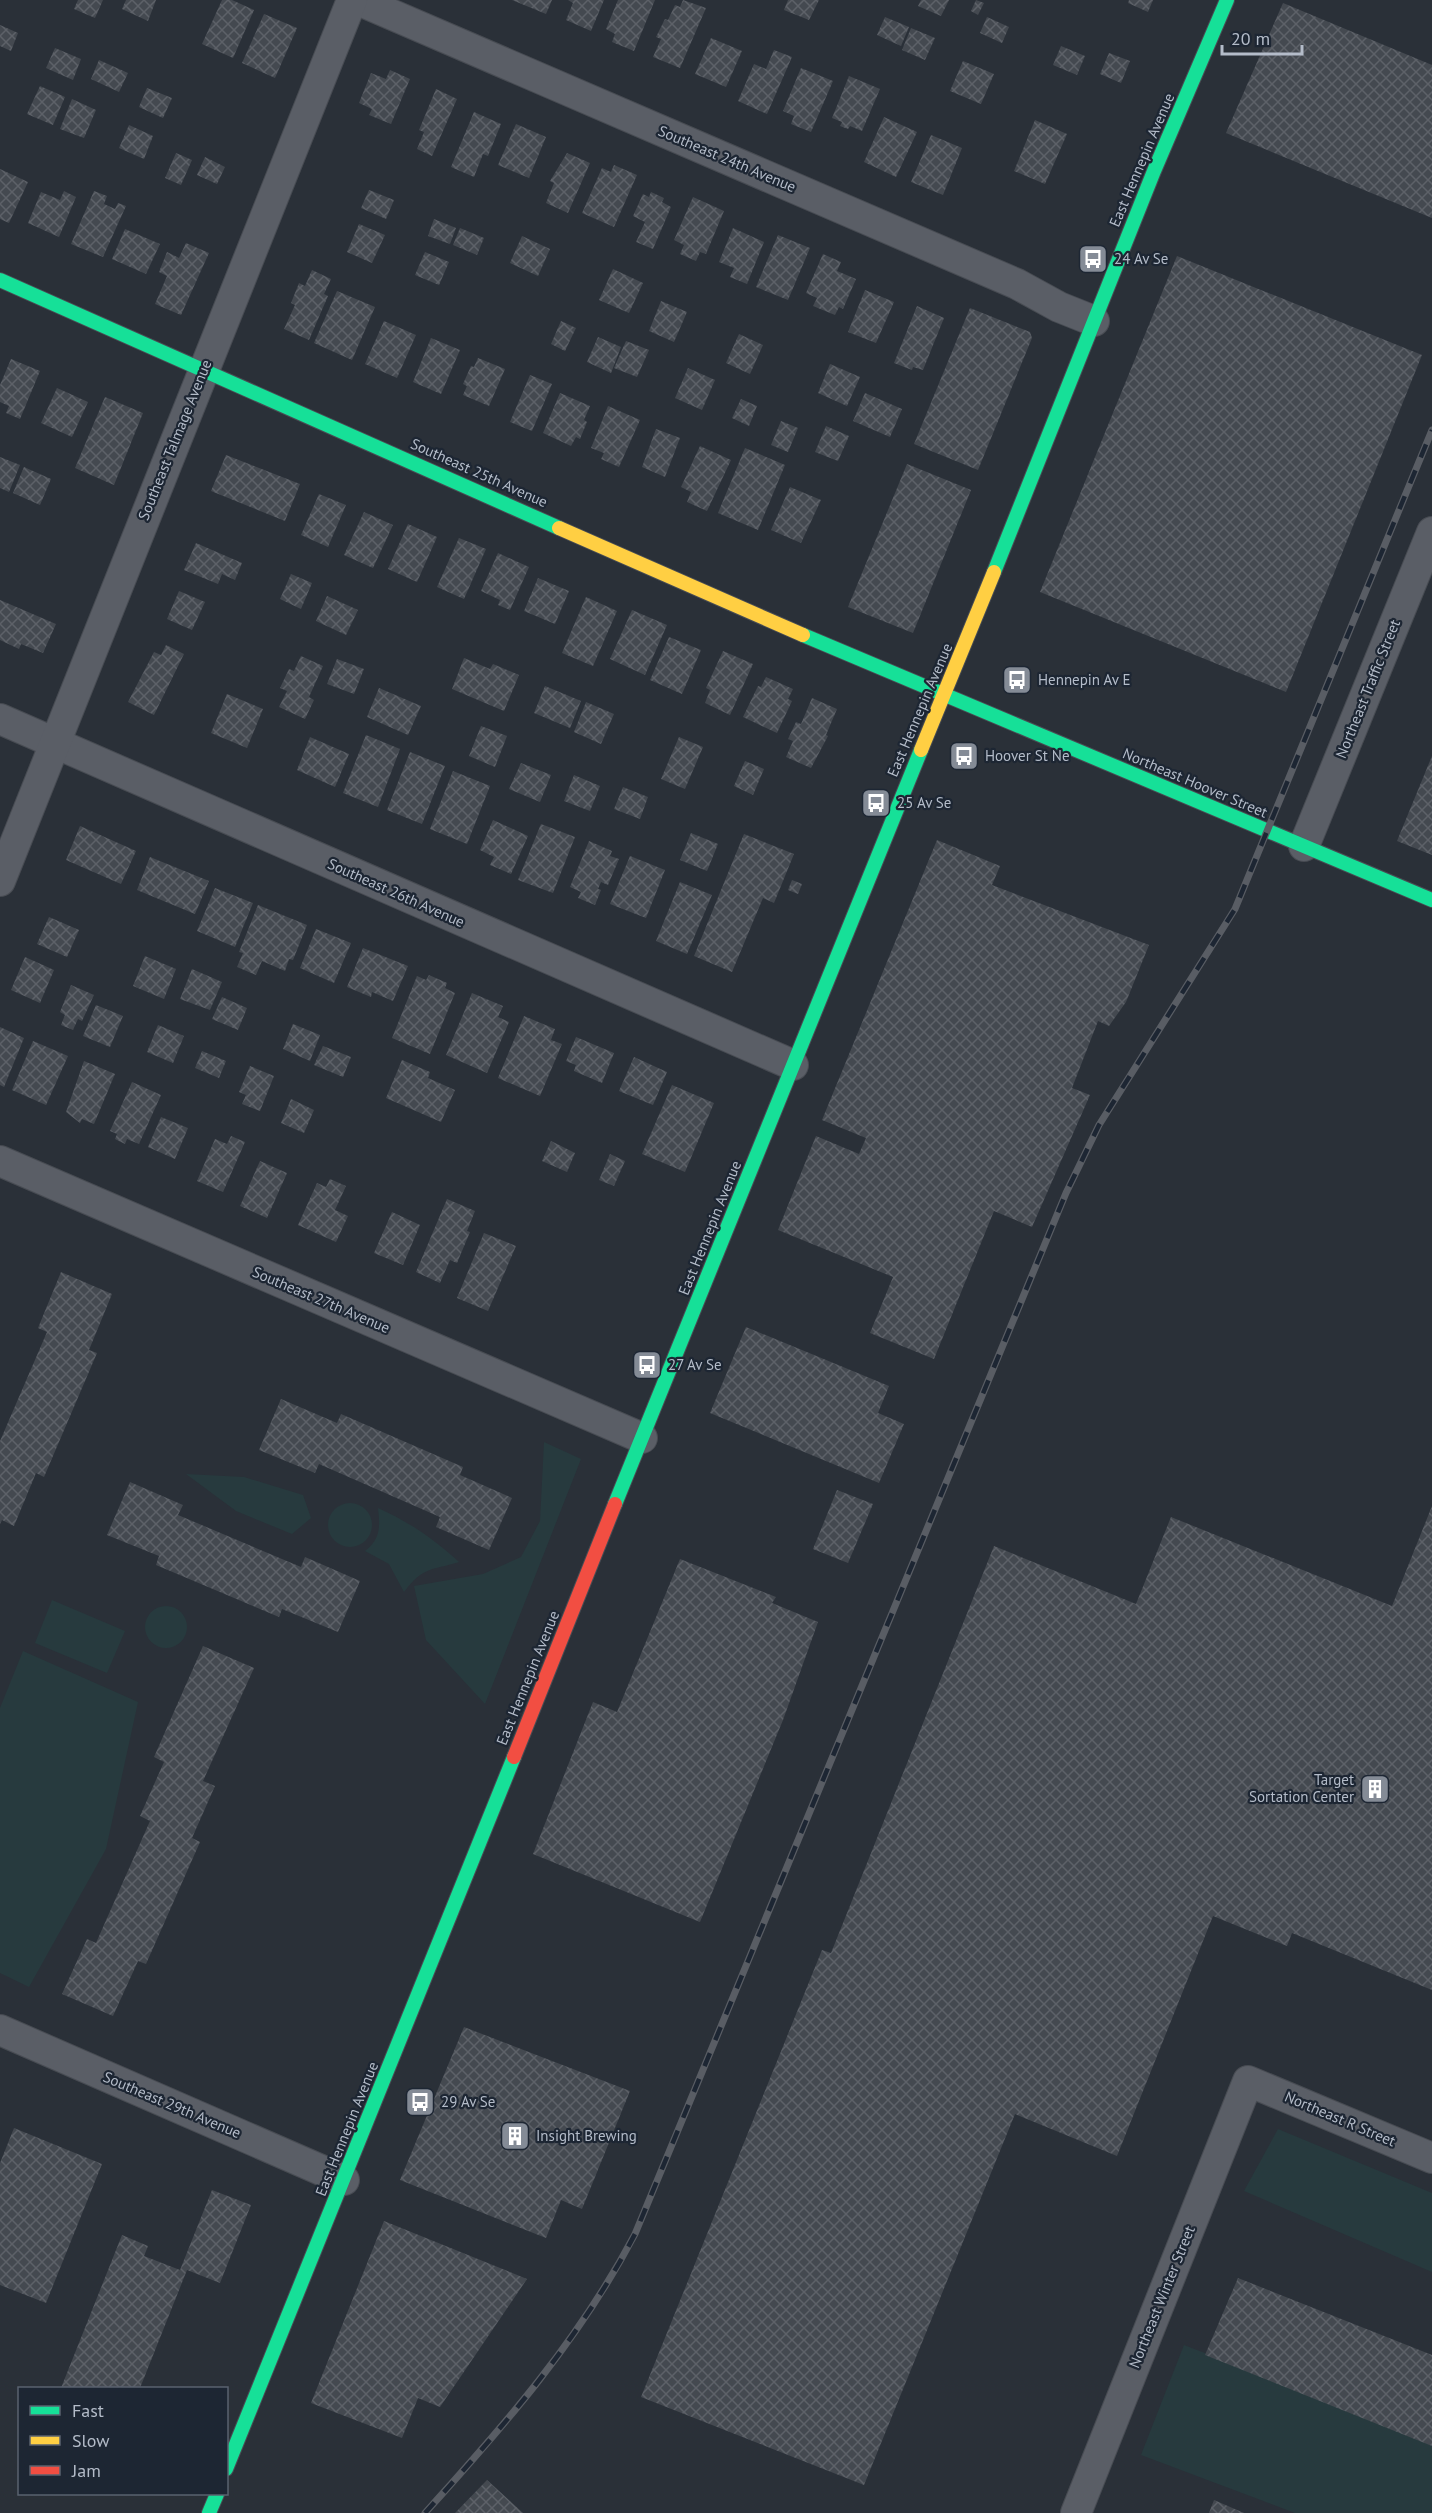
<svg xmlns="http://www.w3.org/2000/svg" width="1432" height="2513" font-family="'PT Sans',sans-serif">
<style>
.green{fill:#273a3e}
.building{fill:url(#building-cross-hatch)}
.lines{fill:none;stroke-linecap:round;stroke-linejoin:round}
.street-casing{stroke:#484c53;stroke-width:32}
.fast-casing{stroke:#484c53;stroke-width:16}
.slow-casing{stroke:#484c53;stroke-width:16}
.jam-casing{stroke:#484c53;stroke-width:16}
.street{stroke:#5a5e66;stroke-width:30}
.fast{stroke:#16e098;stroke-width:14}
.slow{stroke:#ffcf43;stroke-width:14}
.jam{stroke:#f24e42;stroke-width:14}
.rail-casing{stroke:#595d64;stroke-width:7}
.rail{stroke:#1d2633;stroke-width:4.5;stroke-dasharray:14;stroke-linecap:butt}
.labels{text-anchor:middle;stroke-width:4.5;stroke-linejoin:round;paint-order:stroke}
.street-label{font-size:15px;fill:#b4bcc9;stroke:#1d2633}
.poi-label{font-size:15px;fill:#b4bcc9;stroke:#1d2633;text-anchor:start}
</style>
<defs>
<pattern id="building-cross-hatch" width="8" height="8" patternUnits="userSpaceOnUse" patternTransform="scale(1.5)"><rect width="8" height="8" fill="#444950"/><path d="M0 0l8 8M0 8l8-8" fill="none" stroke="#5d6168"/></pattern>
</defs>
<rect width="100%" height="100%" fill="#2a3038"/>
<!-- green -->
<g class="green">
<path d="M544 1442 581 1459 485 1704 426 1640 414 1586 483 1574 521 1557 540 1521Z"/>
<path d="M186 1474 244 1477 303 1495 311 1518 292 1534 236 1511Z"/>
<circle cx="350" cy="1525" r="22"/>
<path d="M378 1508C409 1522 434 1539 459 1562 430 1571 424 1566 404 1592L389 1564 365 1551C381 1539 380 1526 378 1508Z"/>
<path d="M52 1600 125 1631 107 1673 35 1643Z"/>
<circle cx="166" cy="1627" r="21"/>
<path d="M23 1651 138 1702 106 1849 29 1987 0 1973V1708Z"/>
<path d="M1278 2129 1432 2193V2272L1244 2191Z"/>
<path d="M1184 2345 1432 2441V2513H1295L1141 2455Z"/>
</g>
<!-- building -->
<g class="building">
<path d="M78 0H103L95 18 74 9Z"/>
<path d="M126 0H156L148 21 122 9Z"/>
<path d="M222 0H232L254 10 233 58 202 44Z"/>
<path d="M512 0H552L546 14Z"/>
<path d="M568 0H604L591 31 566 20 573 3Z"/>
<path d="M618 0H655L634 51 612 42 615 34 606 29Z"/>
<path d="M683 0 706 8 680 68 653 57 661 39 656 37 665 19 668 20 675 5 680 7Z"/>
<path d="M788 0H819L809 20 784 10Z"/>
<path d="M921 0H949L941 16 918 6Z"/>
<path d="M976 0 984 3 978 15 971 11Z"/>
<path d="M1129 0H1153L1148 12 1128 3Z"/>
<path d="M1283 3 1432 65V218L1226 133Z"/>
<path d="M264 14 297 28 275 78 242 63Z"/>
<path d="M885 17 909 27 901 46 877 35Z"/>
<path d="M987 17 1009 27 1002 43 980 33Z"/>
<path d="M0 25 18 33 11 51 0 46Z"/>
<path d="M911 28 935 38 925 60 902 50Z"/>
<path d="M711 38 742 51 726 87 695 74Z"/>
<path d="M1061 46 1085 56 1077 75 1053 65Z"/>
<path d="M55 48 81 59 73 80 46 68Z"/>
<path d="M774 50 792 57 767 114 738 101 754 64 766 69Z"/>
<path d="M1109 53 1130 61 1121 83 1100 74Z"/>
<path d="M99 60 128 73 119 92 91 79Z"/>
<path d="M963 61 994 74 981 104 950 91Z"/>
<path d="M801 68 833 81 811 132 791 124 794 116 783 111Z"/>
<path d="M390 70 410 79 391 124 369 115 372 109 359 103 371 73 386 79Z"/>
<path d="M849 76 880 89 862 131 850 126 848 129 840 126 842 122 832 118Z"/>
<path d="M40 86 65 97 53 125 27 114Z"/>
<path d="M147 88 172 98 163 118 139 107Z"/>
<path d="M436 89 457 99 432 156 417 149 424 132 419 130Z"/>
<path d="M72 99 96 110 84 138 60 129Z"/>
<path d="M474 112 501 124 488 156 483 154 474 177 451 167Z"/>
<path d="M884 117 917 132 896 177 864 162Z"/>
<path d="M1035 120 1067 134 1045 184 1014 171Z"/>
<path d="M516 124 546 137 529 178 498 165Z"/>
<path d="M129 125 153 136 144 159 119 148Z"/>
<path d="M931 135 962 148 943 195 911 182Z"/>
<path d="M176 153 192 160 181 185 165 178Z"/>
<path d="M567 153 590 163 568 213 546 203 554 183 550 181Z"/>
<path d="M205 157 225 167 217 184 197 175Z"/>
<path d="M614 165 637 175 614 227 582 213 602 168 611 172Z"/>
<path d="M0 169 28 182 9 223 0 219Z"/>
<path d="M369 190 394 200 386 219 361 208Z"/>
<path d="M64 191 76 197 59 237 28 223 41 192 60 200Z"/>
<path d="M94 191 107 196 104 204 115 209 118 203 126 206 103 257 71 244Z"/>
<path d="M651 192 664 198 662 202 671 207 653 249 636 242 645 222 633 216 643 194 649 197Z"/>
<path d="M693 197 724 211 706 254 700 252 696 261 680 254 684 245 674 240Z"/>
<path d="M434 219 456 228 450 244 428 236Z"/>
<path d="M359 224 385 235 372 263 347 252Z"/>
<path d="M460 228 484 238 477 255 453 245Z"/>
<path d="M733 228 764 242 747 284 730 277 734 268 719 262Z"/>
<path d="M125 229 160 244 146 274 112 259Z"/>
<path d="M778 235 810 248 788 300 756 287Z"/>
<path d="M522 236 550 249 538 276 510 263Z"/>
<path d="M186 243 209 253 181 315 155 304 167 276 159 272 167 252 179 258Z"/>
<path d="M425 252 449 262 439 285 415 275Z"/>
<path d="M823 254 841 262 837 271 856 279 843 309 839 307 835 315 813 306 817 298 806 293Z"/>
<path d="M1177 256 1422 355 1286 692 1040 592Z"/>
<path d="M613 269 643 283 629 313 599 300Z"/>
<path d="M312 270 331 279 324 294 328 296 309 340 284 329 295 305 291 303 299 283 305 286Z"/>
<path d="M865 290 894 302 876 343 848 332Z"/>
<path d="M337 291 375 307 352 360 314 343Z"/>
<path d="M661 301 687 312 674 342 649 331Z"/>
<path d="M917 306 944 318 923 370 913 367 912 370 894 363Z"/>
<path d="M970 308 1030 332 1032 338 978 470 914 444Z"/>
<path d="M384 321 416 335 397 378 365 364Z"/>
<path d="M561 321 576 328 565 351 551 344Z"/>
<path d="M739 334 763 345 750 374 726 363Z"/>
<path d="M598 337 621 347 611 373 587 362Z"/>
<path d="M431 338 460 350 441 394 413 382Z"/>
<path d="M626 341 649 350 637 377 614 368Z"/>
<path d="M478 358 505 369 489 406 463 395 467 386 463 384 471 366 474 367Z"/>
<path d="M11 359 40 371 20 419 6 413 9 406 0 402V385Z"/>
<path d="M830 364 860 377 847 406 818 393Z"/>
<path d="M688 368 715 380 702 410 675 398Z"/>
<path d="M530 375 552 384 532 431 510 422Z"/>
<path d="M57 388 88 402 72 437 41 423Z"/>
<path d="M560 393 590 406 584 420 587 422 580 439 576 437 571 446 543 433Z"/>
<path d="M865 393 902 409 890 437 853 421Z"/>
<path d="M105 397 143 413 114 485 75 468Z"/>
<path d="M741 399 757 406 749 426 732 418Z"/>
<path d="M608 406 640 420 619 467 601 459 604 453 591 448Z"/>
<path d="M781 421 798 428 788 452 771 445Z"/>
<path d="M826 426 849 436 838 461 815 452Z"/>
<path d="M656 429 680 438 665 477 642 467Z"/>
<path d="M700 446 731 460 707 511 687 502 691 492 681 487Z"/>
<path d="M745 448 785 465 758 530 718 513Z"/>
<path d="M226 455 300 484 285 521 211 491Z"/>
<path d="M0 457 20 465 9 492 0 488Z"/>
<path d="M907 464 971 490 913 633 848 607Z"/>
<path d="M24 467 51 479 40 505 13 493Z"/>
<path d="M790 487 821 500 801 543 771 530Z"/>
<path d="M319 494 346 505 328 547 301 535Z"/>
<path d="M364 512 393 525 373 568 344 555Z"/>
<path d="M408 524 437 537 417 582 388 569Z"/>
<path d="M459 538 486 549 464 599 437 587Z"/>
<path d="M196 543 242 563 235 580 222 574 218 584 184 570Z"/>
<path d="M498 553 529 567 510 610 498 605 500 600 481 591Z"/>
<path d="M291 574 312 583 301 609 280 599Z"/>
<path d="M538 578 569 591 555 624 524 611Z"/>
<path d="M179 591 205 602 192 630 167 619Z"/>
<path d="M327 596 358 610 346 635 316 621Z"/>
<path d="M586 597 617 611 593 666 562 653Z"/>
<path d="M0 600 56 624 43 653 21 644 19 649 0 640Z"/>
<path d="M632 610 667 625 645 675 610 659Z"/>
<path d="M669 637 701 650 682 694 650 680Z"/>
<path d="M166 645 184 654 154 715 128 702 154 652 161 655Z"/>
<path d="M723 651 753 664 730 715 705 703 710 690 706 688Z"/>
<path d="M301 656 323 666 309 697 314 700 305 719 279 707 287 691 280 688 289 669 294 671Z"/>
<path d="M464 658 490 669 493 664 519 675 504 711 452 689Z"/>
<path d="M337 659 364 669 354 694 327 684Z"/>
<path d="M766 677 793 689 788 699 792 701 777 733 743 717 758 686 761 687Z"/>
<path d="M545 686 581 701 570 728 534 713Z"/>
<path d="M379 688 421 706 408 735 367 717Z"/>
<path d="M227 694 263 709 247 748 211 733Z"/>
<path d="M812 698 837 709 826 735 828 736 811 768 786 757 793 741 788 739 796 722 801 724Z"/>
<path d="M586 702 614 714 601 744 574 732Z"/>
<path d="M481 726 507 736 495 767 469 756Z"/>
<path d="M366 735 400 749 378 807 343 793Z"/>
<path d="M310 737 349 754 335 787 297 770Z"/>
<path d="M679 737 703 747 685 789 661 779Z"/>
<path d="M410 752 445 766 422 824 387 810Z"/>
<path d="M1432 756V855L1397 841Z"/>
<path d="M745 761 764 769 753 795 734 786Z"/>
<path d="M521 763 551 775 540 802 509 789Z"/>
<path d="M453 771 490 786 467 844 430 829Z"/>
<path d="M574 775 600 786 590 811 564 801Z"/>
<path d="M623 787 648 797 640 819 614 809Z"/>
<path d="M493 820 528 836 511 874 490 865 494 857 480 850Z"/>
<path d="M541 824 575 837 553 893 518 880Z"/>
<path d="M80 826 136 851 121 884 66 860Z"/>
<path d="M691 833 718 844 707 871 680 860Z"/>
<path d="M744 834 794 854 774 903 763 898 732 972 694 956Z"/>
<path d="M937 840 1000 866 992 885 1149 945 1126 1002 1109 1026 1098 1021 1072 1088 1090 1095 1032 1227 994 1211 934 1359 870 1333 893 1277 778 1230 816 1136 859 1154 866 1138 822 1120Z"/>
<path d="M589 841 612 851 610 856 619 859 608 885 601 882 598 889 601 890 595 905 578 898 581 892 570 887Z"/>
<path d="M630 856 665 870 646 918 610 904Z"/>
<path d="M150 857 209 881 195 914 137 890Z"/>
<path d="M792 880 802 884 798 894 788 890Z"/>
<path d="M680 882 712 895 687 954 656 941Z"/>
<path d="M215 888 253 903 235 947 197 931Z"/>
<path d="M258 905 307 925 293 960 289 959 285 971 262 961 256 975 237 967 243 953 239 952Z"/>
<path d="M49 917 79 930 67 957 37 944Z"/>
<path d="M316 929 351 943 334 983 300 968Z"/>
<path d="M363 948 408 966 393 1001 372 992 371 997 347 987Z"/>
<path d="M145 956 176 969 164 999 133 986Z"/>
<path d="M25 957 54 970 40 1003 11 990Z"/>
<path d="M192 969 222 982 210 1010 180 999Z"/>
<path d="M429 975 447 983 445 988 455 993 430 1054 392 1038 417 976 426 980Z"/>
<path d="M71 985 94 995 82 1021 78 1019 73 1030 61 1025 65 1015 60 1012Z"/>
<path d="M472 993 503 1006 498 1017 509 1022 487 1073 446 1055Z"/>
<path d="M222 997 247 1008 238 1030 212 1019Z"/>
<path d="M96 1005 123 1016 110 1047 83 1036Z"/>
<path d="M524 1016 555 1029 551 1040 562 1044 540 1096 498 1078Z"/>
<path d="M293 1024 320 1035 310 1061 283 1049Z"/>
<path d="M158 1025 184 1036 173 1063 147 1052Z"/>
<path d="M0 1027 24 1038 4 1087 0 1085Z"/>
<path d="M576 1037 614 1053 602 1083 574 1071 576 1065 566 1061Z"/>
<path d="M33 1041 68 1056 46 1105 12 1090Z"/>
<path d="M323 1046 351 1057 343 1077 314 1065Z"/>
<path d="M202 1051 226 1061 219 1078 195 1068Z"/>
<path d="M634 1057 667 1072 653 1105 619 1091Z"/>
<path d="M402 1060 430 1072 428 1078 455 1090 441 1122 386 1098Z"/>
<path d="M84 1061 115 1074 94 1124 82 1119 80 1123 66 1112Z"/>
<path d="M250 1066 274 1076 260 1111 242 1104 246 1095 239 1092Z"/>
<path d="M132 1082 161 1095 139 1144 127 1139 125 1144 115 1139 117 1134 110 1131Z"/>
<path d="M672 1085 714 1103 685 1172 642 1154Z"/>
<path d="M291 1099 314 1110 304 1133 281 1123Z"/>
<path d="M161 1117 188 1128 175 1159 148 1147Z"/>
<path d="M231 1136 245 1142 223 1192 197 1181 215 1139 227 1144Z"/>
<path d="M551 1141 575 1153 567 1172 542 1161Z"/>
<path d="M610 1154 625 1161 614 1186 599 1180Z"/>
<path d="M260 1161 287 1173 267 1218 240 1206Z"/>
<path d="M330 1179 346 1186 335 1210 348 1216 336 1242 298 1225 317 1183 326 1187Z"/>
<path d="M447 1199 475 1211 467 1231 470 1232 457 1263 450 1260 440 1283 416 1272Z"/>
<path d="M392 1212 420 1225 403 1265 374 1253Z"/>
<path d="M484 1233 516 1246 488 1311 457 1298Z"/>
<path d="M61 1272 112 1294 89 1350 97 1353 44 1477 36 1473 14 1526 2 1520 0 1524V1441L47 1332 38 1328Z"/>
<path d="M746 1327 889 1386 878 1413 904 1424 879 1483 710 1413Z"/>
<path d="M281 1399 337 1423 341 1414 463 1467 460 1475 512 1498 489 1550 436 1527 440 1517 319 1464 315 1473 259 1450Z"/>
<path d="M130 1482 183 1505 178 1515 301 1567 305 1557 360 1581 338 1632 282 1609 279 1617 156 1565 159 1556 107 1535Z"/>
<path d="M837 1490 873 1504 848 1563 813 1549Z"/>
<path d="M1432 1506V1990L1292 1933 1287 1946 1213 1916 1117 2156 1015 2114 864 2485 641 2397 822 1950 831 1953 994 1546 1136 1604 1171 1517 1392 1606Z"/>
<path d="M680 1559 776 1597 772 1603 818 1622 783 1720 700 1922 533 1854 593 1702 617 1712Z"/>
<path d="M203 1646 254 1668 203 1781 215 1786 192 1838 200 1842 146 1964 138 1961 113 2016 62 1994 87 1939 96 1943 150 1821 140 1816 164 1762 154 1757Z"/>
<path d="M464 2027 630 2091 582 2209 561 2200 546 2238 400 2180Z"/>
<path d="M14 2128 102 2164 46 2303 0 2285V2163Z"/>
<path d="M212 2190 251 2205 220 2283 187 2270 140 2388H61L122 2235 148 2246 144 2256 180 2270Z"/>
<path d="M384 2221 527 2279 440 2407 418 2398 402 2438 311 2403Z"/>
<path d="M1238 2278 1432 2355V2446L1205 2355Z"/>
<path d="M487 2480 523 2513H455Z"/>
<path d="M1214 2500 1244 2513H1209Z"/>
</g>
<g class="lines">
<!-- street casing -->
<g class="street-casing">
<g id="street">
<path d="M358 0 1017 284 1059 307 1094 321"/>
<path d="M0 719 793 1065"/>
<path d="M1304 846 1432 532"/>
<path d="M0 881 352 0"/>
<path d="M0 1161 642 1438"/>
<path d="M0 2030 344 2180"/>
<path d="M1076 2513 1248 2081 1432 2158"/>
</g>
</g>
<!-- fast casing -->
<g class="fast-casing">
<g id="fast">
<path d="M0 280 559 528"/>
<path d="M994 572 1154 171 1227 0"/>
<path d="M803 635 1432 900"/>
<path d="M615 1504 921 750"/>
<path d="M226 2469 514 1757"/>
<path d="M209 2513 217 2494"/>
</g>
</g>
<!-- slow casing -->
<g class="slow-casing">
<g id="slow">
<path d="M559 528 803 635"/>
<path d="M921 750 994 572"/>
</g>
</g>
<!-- jam casing -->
<g class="jam-casing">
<path id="jam" d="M514 1757 615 1504"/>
</g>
<!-- street -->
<use href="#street" class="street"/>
<!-- fast -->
<use href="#fast" class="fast"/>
<!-- slow -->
<use href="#slow" class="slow"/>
<!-- jam -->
<use href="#jam" class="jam"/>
<!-- rail casing -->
<g class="rail-casing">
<path id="rail" d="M425 2513C504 2426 580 2339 635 2234L1066 1193 1099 1125 1235 909 1432 430"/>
</g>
<!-- rail -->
<use href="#rail" class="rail"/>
</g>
<!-- icons -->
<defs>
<g id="bus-square" transform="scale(1.5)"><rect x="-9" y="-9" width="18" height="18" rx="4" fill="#848b96" stroke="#1d2633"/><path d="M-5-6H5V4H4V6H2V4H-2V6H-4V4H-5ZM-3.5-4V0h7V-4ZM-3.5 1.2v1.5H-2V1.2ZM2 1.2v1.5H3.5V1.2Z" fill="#fff"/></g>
<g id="building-square" transform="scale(1.5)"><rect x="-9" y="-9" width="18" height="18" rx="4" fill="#848b96" stroke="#1d2633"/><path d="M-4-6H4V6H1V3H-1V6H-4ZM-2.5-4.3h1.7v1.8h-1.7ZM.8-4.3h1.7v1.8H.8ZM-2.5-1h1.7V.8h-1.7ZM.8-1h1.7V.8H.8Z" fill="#fff"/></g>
</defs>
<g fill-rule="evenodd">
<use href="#bus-square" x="1093" y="259"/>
<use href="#bus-square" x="1017" y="680"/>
<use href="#bus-square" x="964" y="756"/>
<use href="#bus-square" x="876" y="803"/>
<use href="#bus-square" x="647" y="1365"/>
<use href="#building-square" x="1375" y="1789"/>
<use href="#bus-square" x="420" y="2102"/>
<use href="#building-square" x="515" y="2136"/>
</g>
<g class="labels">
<!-- street labels -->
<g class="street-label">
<text transform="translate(727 159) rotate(23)" y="5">Southeast 24th Avenue</text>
<text transform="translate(1142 160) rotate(-67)" y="5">East Hennepin Avenue</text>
<text transform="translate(175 440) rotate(-68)" y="5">Southeast Talmage Avenue</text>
<text transform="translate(479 473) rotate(24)" y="5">Southeast 25th Avenue</text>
<text transform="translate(1368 689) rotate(-68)" y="5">Northeast Traffic Street</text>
<text transform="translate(920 710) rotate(-67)" y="5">East Hennepin Avenue</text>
<text transform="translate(1195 783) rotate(23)" y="5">Northeast Hoover Street</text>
<text transform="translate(396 893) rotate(24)" y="5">Southeast 26th Avenue</text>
<text transform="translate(710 1228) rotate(-68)" y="5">East Hennepin Avenue</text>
<text transform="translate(321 1300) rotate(23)" y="5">Southeast 27th Avenue</text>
<text transform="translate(528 1678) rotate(-68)" y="5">East Hennepin Avenue</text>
<text transform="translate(172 2105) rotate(23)" y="5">Southeast 29th Avenue</text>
<text transform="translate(1340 2119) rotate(23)" y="5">Northeast R Street</text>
<text transform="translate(347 2129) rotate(-68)" y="5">East Hennepin Avenue</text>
<text transform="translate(1162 2297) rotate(-68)" y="5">Northeast Winter Street</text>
</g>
<!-- poi labels -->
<g class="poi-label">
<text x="1114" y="264">24 Av Se</text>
<text x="1038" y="685">Hennepin Av E</text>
<text x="985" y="761">Hoover St Ne</text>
<text x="897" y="808">25 Av Se</text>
<text x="668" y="1370">27 Av Se</text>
<text x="1354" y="1785" text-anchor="end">Target<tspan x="1354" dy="17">Sortation Center</tspan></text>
<text x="441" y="2107">29 Av Se</text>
<text x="536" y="2141">Insight Brewing</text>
</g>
</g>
<!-- legend -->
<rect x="18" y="2387" width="210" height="108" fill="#1d2633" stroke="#59626f" stroke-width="1.5"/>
<rect x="30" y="2406" width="30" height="9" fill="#16e098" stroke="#59626f" stroke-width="1.5"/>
<text x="72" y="2417" font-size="18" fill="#b4bcc9">Fast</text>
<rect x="30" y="2436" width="30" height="9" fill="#ffcf43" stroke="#59626f" stroke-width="1.5"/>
<text x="72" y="2447" font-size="18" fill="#b4bcc9">Slow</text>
<rect x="30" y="2466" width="30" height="9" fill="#f24e42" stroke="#59626f" stroke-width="1.5"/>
<text x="72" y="2477" font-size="18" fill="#b4bcc9">Jam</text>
<!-- scale -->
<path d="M1222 45v9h80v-9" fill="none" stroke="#b4bcc9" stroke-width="3"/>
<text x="1231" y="45" font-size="18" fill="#b4bcc9" stroke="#1d2633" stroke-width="4.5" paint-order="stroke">20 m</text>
</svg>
